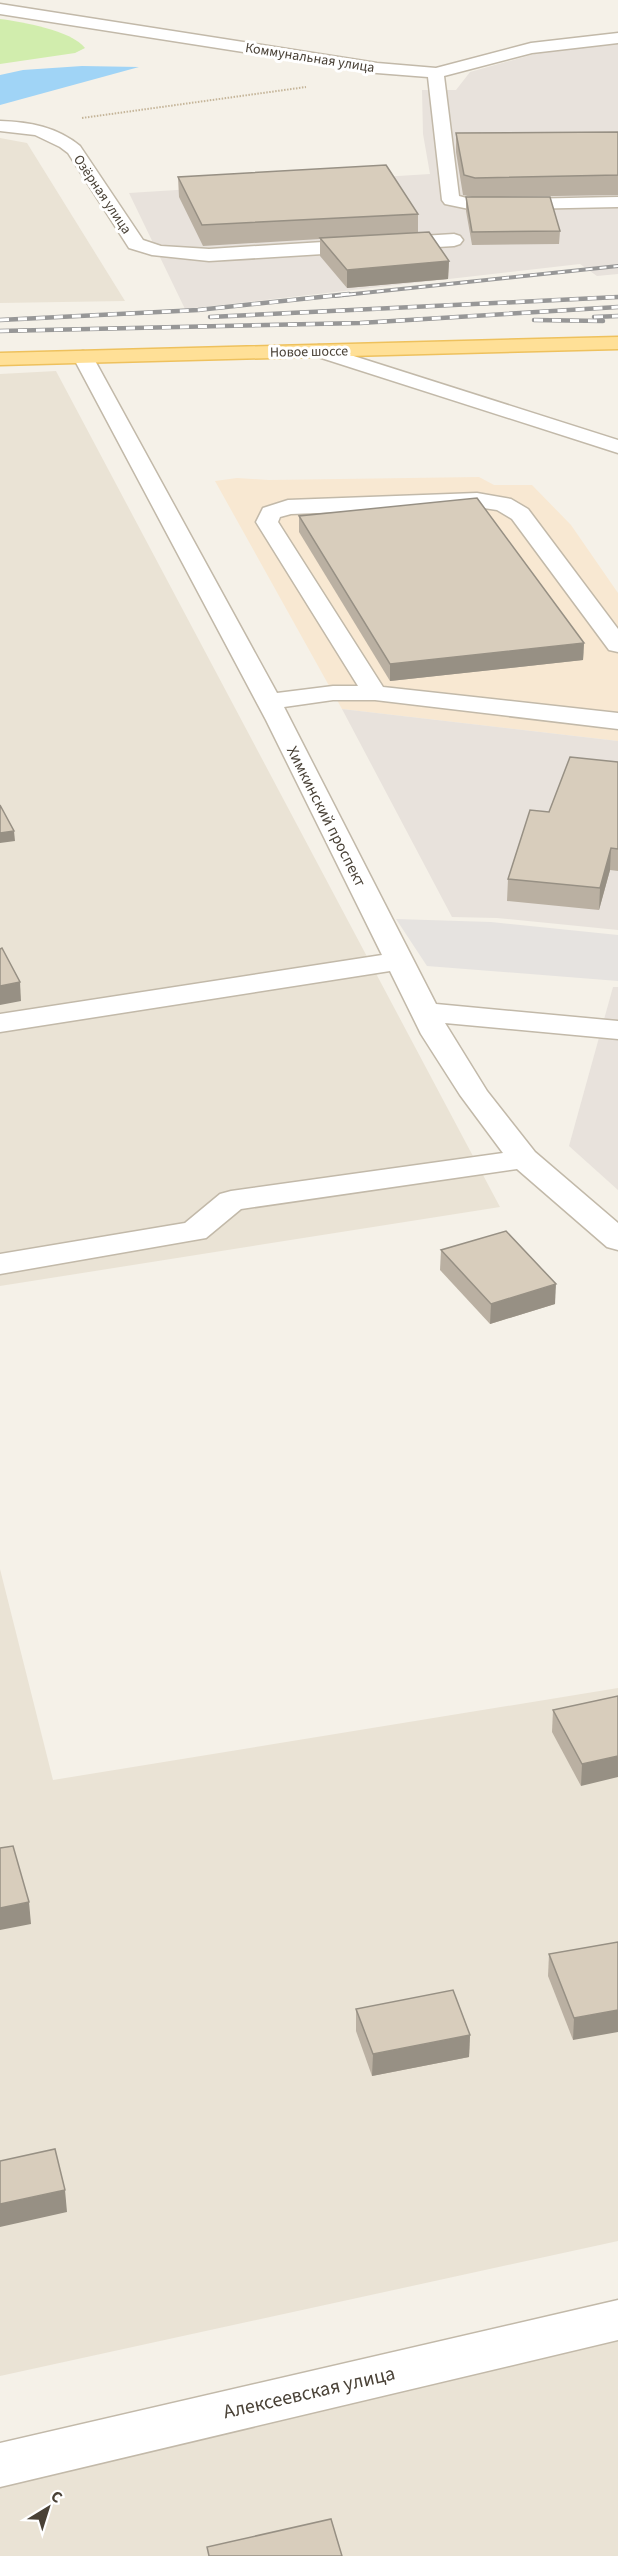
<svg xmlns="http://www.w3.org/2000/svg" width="618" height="2556" font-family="'Source Sans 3',sans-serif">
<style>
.residential{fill:#eae3d5}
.commercial{fill:#f8e8d2}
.industrial{fill:#e8e2dc}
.green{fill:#d1edad}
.parking{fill:#e6e3e0}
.water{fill:#a0d4f6}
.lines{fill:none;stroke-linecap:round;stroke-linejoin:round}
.minor-casing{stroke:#c2b9a9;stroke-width:3}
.major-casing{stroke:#eec15d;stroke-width:3}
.path{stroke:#c5b599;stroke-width:2;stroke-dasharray:1.5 1.5;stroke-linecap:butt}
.minor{fill:#fff;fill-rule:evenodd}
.major{fill:#ffe097;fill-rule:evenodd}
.rail-far1-casing{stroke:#979797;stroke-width:4}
.rail-casing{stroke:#979797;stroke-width:4.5}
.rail-far1{stroke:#fff;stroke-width:2;stroke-dasharray:7;stroke-linecap:butt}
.rail{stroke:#fff;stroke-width:3;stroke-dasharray:9;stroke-linecap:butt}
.wall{fill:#bab0a2}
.shaded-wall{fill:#979084}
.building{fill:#d8cdbc;stroke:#979084;stroke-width:1.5}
.labels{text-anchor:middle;stroke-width:6;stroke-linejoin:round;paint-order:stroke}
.far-street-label{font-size:14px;fill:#494136;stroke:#fff}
.street-label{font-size:16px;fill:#494136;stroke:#fff}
.near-street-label{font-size:20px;fill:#494136;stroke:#fff}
</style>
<rect width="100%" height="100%" fill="#f5f1e8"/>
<!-- residential -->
<g class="residential">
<path d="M0 138 27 143 125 301 0 303Z"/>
<path d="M56 371 500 1207 0 1286V374Z"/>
<path d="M0 1569 53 1780 618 1688V2241L0 2376Z"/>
<path d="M618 2339V2556H0V2479Z"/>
</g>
<!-- commercial -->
<path class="commercial" d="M479 477 494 485H532L571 525 618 593V741L342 709 215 481 237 478 269 480Z"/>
<!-- industrial -->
<g class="industrial">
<path d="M618 43V274L597 276 580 264 185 309 129 193 430 174 423 134 422 90H456L470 72 538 53Z"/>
<path d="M342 709 618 741V930L497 918 452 917Z"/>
<path d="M613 987H618V1190L569 1146Z"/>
</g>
<!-- green -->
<path class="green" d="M0 19C22 22 71 30 85 48L75 53 0 64Z"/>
<!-- parking -->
<path class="parking" d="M396 919 491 922 618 935V981L427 966Z"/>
<!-- water -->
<path class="water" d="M82 66 139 67 0 105V75L23 70Z"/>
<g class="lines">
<!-- minor casing -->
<g class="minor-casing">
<g id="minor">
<path d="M0 4 377 63 436 68 531 43 618 33V43L532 53 444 76 459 196 474 200 618 197V207L474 210 445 204 442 200 428 77 377 73 0 14Z"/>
<path d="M0 121C30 122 57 127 80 146L143 240 161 246 209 249 454 234 460 236 463 240 460 244 454 246 209 261 152 255 129 248 68 153 60 147 35 135 0 131Z"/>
<path d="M319 345 618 440V453L312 355 309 351 312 347Z"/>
<path d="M83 351 90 353 93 357 277 693 333 686H358L256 522 263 508 288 500 477 493 511 499 528 509 618 629V652L609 650 512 519 497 510 477 507 291 514 280 517 278 522 383 687 618 713V729L375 700H333L284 707 436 1004 618 1021V1039L445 1023 487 1091 535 1152 618 1223V1250L607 1247 517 1169 241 1209 206 1238 0 1274V1254L185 1223 220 1194 231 1191 503 1153 460 1095 421 1034 390 971 0 1032V1014L382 955 266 720 73 357 76 353Z"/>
<path d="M618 2300V2340L0 2487V2443Z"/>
</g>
</g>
<!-- major casing -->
<g class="major-casing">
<path id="major" d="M618 337V349L0 365V353Z"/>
</g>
<!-- path -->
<path class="path" d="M82 118 306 87"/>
<!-- minor -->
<use href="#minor" class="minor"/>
<!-- major -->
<use href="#major" class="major"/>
<!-- rail-far1 casing -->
<g class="rail-far1-casing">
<path id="rail-far1" d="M335 296 618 266"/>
</g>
<!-- rail casing -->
<g class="rail-casing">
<g id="rail">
<path d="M210 317 618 297"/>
<path d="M594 317 618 316"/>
<path d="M0 320 198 310 349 294"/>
<path d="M534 320 603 321"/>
<path d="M0 331 360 323 618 307"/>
</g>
</g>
<!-- rail-far1 -->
<use href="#rail-far1" class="rail-far1"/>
<!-- rail -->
<use href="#rail" class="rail"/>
</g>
<!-- wall -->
<g class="wall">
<path d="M618 132V195L500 197 560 231 559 244 472 245 466 211V197H472L463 195 456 152V133Z"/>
<path d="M178 177 418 214V232L449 261 448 279 347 288 320 256V239L203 246 179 197Z"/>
<path d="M299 516 584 643 583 660 390 681 299 532Z"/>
<path d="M618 762V871L610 870 599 910 507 901 508 879 549 812Z"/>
<path d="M441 1250 555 1304 490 1324 440 1270Z"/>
<path d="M618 1696 581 1786 552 1732 553 1710Z"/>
<path d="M618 1942 573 2040 548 1976 549 1954Z"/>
<path d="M356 2009 470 2035 469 2057 372 2076 356 2031Z"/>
</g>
<!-- shaded-wall -->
<g class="shaded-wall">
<path d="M449 261 448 279 347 288V270Z"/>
<path d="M584 643 583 660 390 681V664Z"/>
<path d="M14 831 15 841 0 843V833Z"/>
<path d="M611 848 610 870 599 910 600 888Z"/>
<path d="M20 982 21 1001 0 1005V986Z"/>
<path d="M556 1284 555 1304 490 1324 491 1304Z"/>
<path d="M618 1756V1777L581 1786 582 1764Z"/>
<path d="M29 1902 31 1924 0 1930V1908Z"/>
<path d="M618 2010V2032L573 2040 574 2018Z"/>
<path d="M470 2035 469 2057 372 2076 373 2054Z"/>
<path d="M65 2190 67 2212 0 2227V2204Z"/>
</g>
<!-- building -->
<g class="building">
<path d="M618 132V175L475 178 464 175 456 133Z"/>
<path d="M386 165 418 214 202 225 178 177Z"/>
<path d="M466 197H550L560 231 472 232Z"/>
<path d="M429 232 449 261 347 270 320 238Z"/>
<path d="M477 498 584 643 390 664 299 516Z"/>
<path d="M570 757 618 762V849L611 848 600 888 508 879 530 810 549 812Z"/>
<path d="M0 805 14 831 0 833Z"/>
<path d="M2 948 20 982 0 986V949Z"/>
<path d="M506 1231 556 1284 491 1304 441 1250Z"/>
<path d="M618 1696V1756L582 1764 553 1710Z"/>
<path d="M13 1846 29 1902 0 1908V1848Z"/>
<path d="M618 1942V2010L574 2018 549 1954Z"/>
<path d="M453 1990 470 2035 373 2054 356 2009Z"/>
<path d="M55 2149 65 2190 0 2204V2161Z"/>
<path d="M331 2519 342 2556H209L207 2547Z"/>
</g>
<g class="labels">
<!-- far-street labels -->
<g class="far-street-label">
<text transform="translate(310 57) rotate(9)" y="5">Коммунальная улица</text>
<text transform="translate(103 194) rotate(56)" y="5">Озёрная улица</text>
<text transform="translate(309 351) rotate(-1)" y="5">Новое шоссе</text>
</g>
<!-- street labels -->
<g class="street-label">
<text transform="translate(327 816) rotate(63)" y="6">Химкинский проспект</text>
</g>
<!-- near-street labels -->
<g class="near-street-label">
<text transform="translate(309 2392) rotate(-13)" y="7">Алексеевская улица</text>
</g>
</g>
<!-- north arrow -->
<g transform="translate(48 2508) rotate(38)" stroke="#ffffff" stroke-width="4.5" paint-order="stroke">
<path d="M0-4.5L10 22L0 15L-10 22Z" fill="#494136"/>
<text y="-9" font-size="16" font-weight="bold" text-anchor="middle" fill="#494136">С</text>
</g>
</svg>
